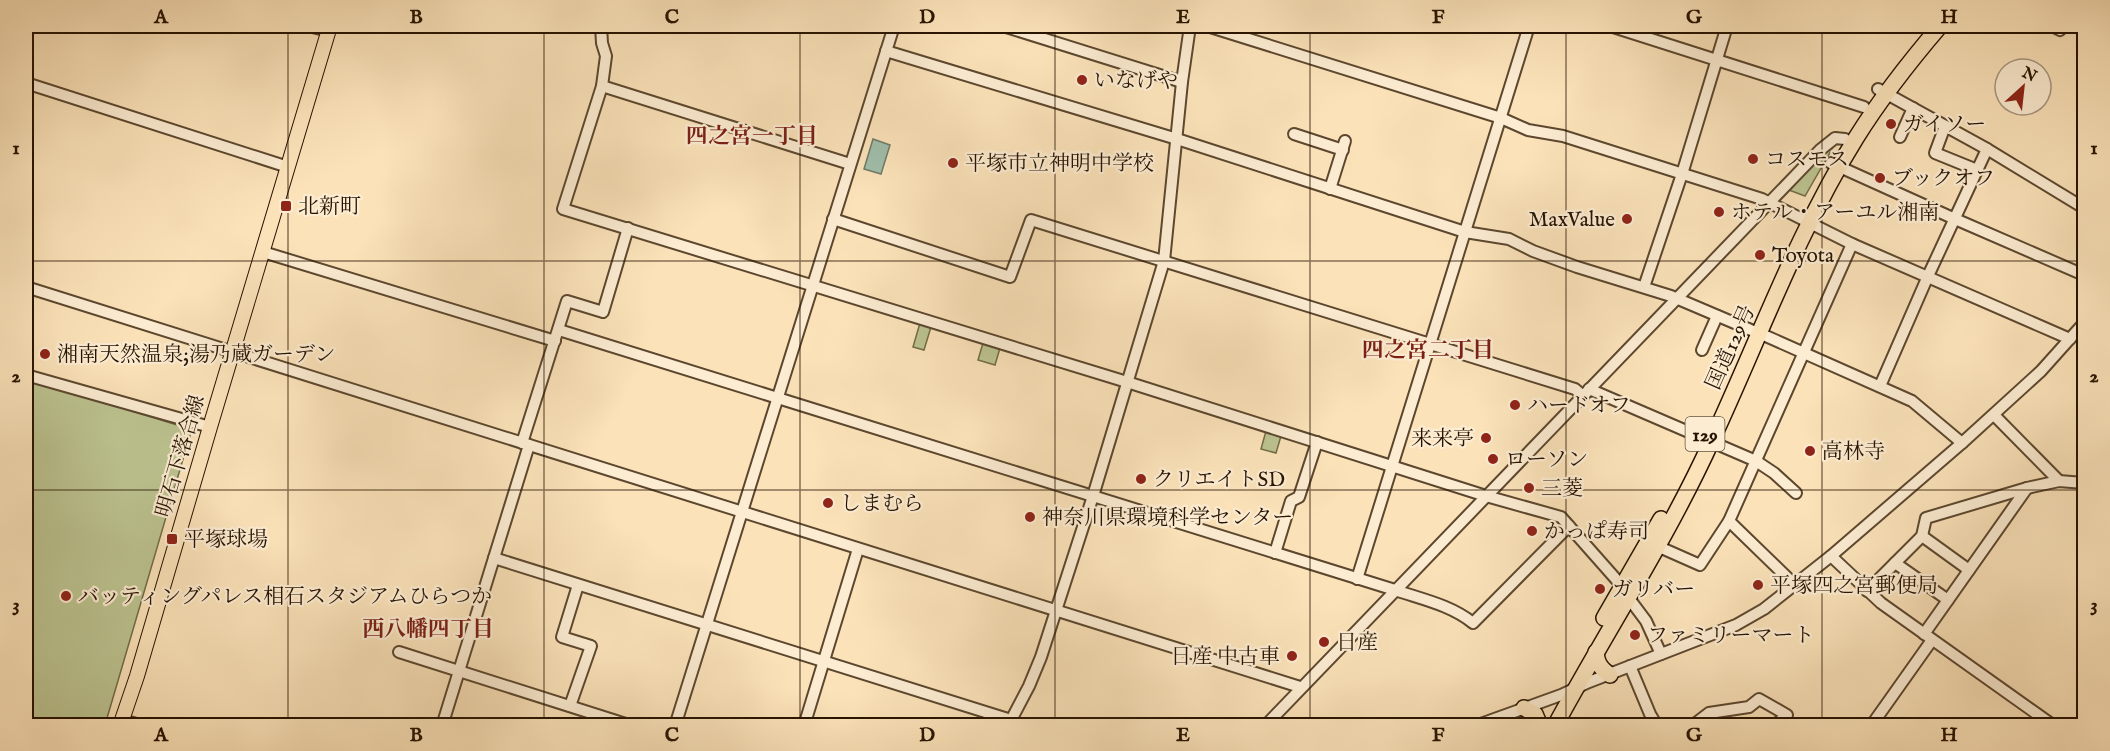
<svg xmlns="http://www.w3.org/2000/svg" width="2110" height="751" font-family="'IM FELL English','Noto Serif JP',serif">
<style>
.green{fill:#bcc491;stroke:#726c48;stroke-width:1.5}
.water{fill:#9fbeab;stroke:#6f7a67;stroke-width:1.5}
.lines{fill:none;stroke-linecap:round;stroke-linejoin:round}
.minor-casing{stroke:#5c472e;stroke-width:14}
.major-casing{stroke:#271300;stroke-width:16}
.highway-casing{stroke:#271300;stroke-width:18}
.minor{stroke:#fcecd2;stroke-width:10}
.major{stroke:#fbe2b9;stroke-width:14}
.highway{stroke:#fbe2b9;stroke-width:15}
.grid{fill:none;stroke:#271300;stroke-width:1.5;stroke-opacity:0.55}
.poi-dot{fill:#8f2418;stroke:#fcecd2;stroke-width:2}
.labels{text-anchor:middle;stroke-width:4.5;stroke-linejoin:round;paint-order:stroke}
.shield{fill:#fcecd2;stroke:#67543f;stroke-width:1.5}
.shield-label{font-size:20px;font-weight:bold;fill:#271300}
.poi-label{font-size:21px;fill:#271300;stroke:#fcecd2;text-anchor:start}
.street-label{font-size:21px;fill:#271300;stroke:#fcecd2}
.neighbourhood-label{font-size:22px;font-weight:bold;fill:#7a1f14;stroke:#fcecd2}
.neatline{fill:none;stroke:#271300;stroke-width:2}
.grid-label{font-size:20px;text-anchor:middle;font-weight:bold;fill:#271300}
</style>
<rect width="100%" height="100%" fill="#fbe2b9"/>
<filter id="stains"><feTurbulence type="fractalNoise" baseFrequency=".00333" numOctaves="4"/><feColorMatrix values="0 0 0 0 .2 0 0 0 0 .09 0 0 0 0 .02 0 0 0 .5 -.17"/></filter>
<radialGradient id="worn" r=".72"><stop offset=".6" stop-color="#630" stop-opacity="0"/><stop offset="1" stop-color="#630" stop-opacity=".3"/></radialGradient>
<!-- green -->
<g class="green">
<path d="M1828 147H1832V149L1805 196 1786 189Z"/>
<path d="M920 323 931 327 924 350 913 347Z"/>
<path d="M983 343 1000 348 995 365 978 360Z"/>
<path d="M26 378 190 429 191 432 105 725H26Z"/>
<path d="M1266 431 1281 436 1276 453 1261 449Z"/>
</g>
<!-- water -->
<path class="water" d="M873 139 890 145 881 174 864 169Z"/>
<g class="lines">
<!-- minor casing -->
<g class="minor-casing">
<g id="minor">
<path d="M308 26 329 31"/>
<path d="M601 26 602 43 606 56 602 86 563 209 1127 382 1486 496 1561 517 1622 586"/>
<path d="M1003 26 1182 82"/>
<path d="M1207 26 1501 118 1528 130 1563 136 1762 199 1852 244 2070 339"/>
<path d="M1610 26 1864 107"/>
<path d="M2052 26 2060 30 2063 26"/>
<path d="M886 51 1177 139 1465 232 1509 239 1533 251 1577 267 1671 296 1751 330"/>
<path d="M26 83 288 167"/>
<path d="M602 86 850 164"/>
<path d="M1878 89 1987 149 2084 208"/>
<path d="M1945 126 1935 153 1977 170"/>
<path d="M1294 134 1343 150"/>
<path d="M1900 137 1913 108"/>
<path d="M1831 163 1955 219 2084 275"/>
<path d="M1330 189 1345 141"/>
<path d="M833 219 1010 277 1031 220 1575 389 1582 395"/>
<path d="M263 252 555 341"/>
<path d="M26 287 1300 687"/>
<path d="M1644 287 1682 174 1727 26"/>
<path d="M559 330 1395 590C1421 599 1451 605 1473 623L1569 526"/>
<path d="M1759 333 1912 401 1962 443"/>
<path d="M1702 350 1717 316"/>
<path d="M26 375 210 427"/>
<path d="M1880 386 1928 276 1987 149"/>
<path d="M1589 389 1756 461 1774 473 1796 493"/>
<path d="M1994 415 2059 481"/>
<path d="M522 443 567 301 603 312 628 228"/>
<path d="M1729 521 1795 585"/>
<path d="M1922 536 1969 570"/>
<path d="M1657 546 1700 565 1729 521 1852 244"/>
<path d="M1275 553 1291 501 1299 497 1317 442"/>
<path d="M1831 556 1881 603 2054 726"/>
<path d="M494 558 1011 720"/>
<path d="M1895 563 1948 600"/>
<path d="M1357 579 1529 26"/>
<path d="M1867 591 1922 536 1926 518 2027 488 2059 481 2084 483"/>
<path d="M1628 597 1646 621 1661 654"/>
<path d="M1924 634 2027 488"/>
<path d="M399 652 632 726"/>
<path d="M1630 666 1650 714 1657 726"/>
<path d="M570 706 591 646 562 637 578 585"/>
<path d="M122 720 144 726"/>
<path d="M442 726 529 445"/>
<path d="M675 726 894 26"/>
<path d="M804 726 858 549"/>
<path d="M1008 726 1029 686 1041 657 1093 496 1164 261 1182 82 1190 26"/>
<path d="M1265 726 1820 150 1835 138 1845 139"/>
<path d="M1475 726 1561 695 1589 682 1736 625 1764 609 1831 556 1962 443 2041 371 2084 323"/>
<path d="M1692 726 1709 713 1749 707 1759 699 1787 715 1774 726"/>
<path d="M1871 726 1932 640"/>
</g>
</g>
<!-- major casing -->
<g class="major-casing">
<path id="major" d="M120 726 137 676 210 427 330 26"/>
</g>
<!-- highway casing -->
<g class="highway-casing">
<g id="highway">
<path d="M1604 618 1661 519"/>
<path d="M1596 652C1597 663 1600 668 1610 675"/>
<path d="M1524 708 1535 714 1540 726"/>
<path d="M1555 726C1607 630 1667 539 1712 440 1759 339 1797 233 1856 138 1881 98 1910 61 1940 26"/>
</g>
</g>
<!-- minor -->
<use href="#minor" class="minor"/>
<!-- major -->
<use href="#major" class="major"/>
<!-- highway -->
<use href="#highway" class="highway"/>
</g>
<!-- grid -->
<path class="grid" d="M288 26V726M544 26V726M800 26V726M1055 26V726M1310 26V726M1566 26V726M1822 26V726M26 261H2084M26 490H2084"/>
<!-- markers -->
<g class="poi-dot">
<circle cx="1082" cy="80" r="6"/>
<circle cx="1891" cy="124" r="6"/>
<circle cx="1753" cy="159" r="6"/>
<circle cx="953" cy="163" r="6"/>
<circle cx="1880" cy="178" r="6"/>
<rect x="280" y="200" width="12" height="12" rx="3"/>
<circle cx="1719" cy="212" r="6"/>
<circle cx="1627" cy="219" r="6"/>
<circle cx="1760" cy="255" r="6"/>
<circle cx="45" cy="354" r="6"/>
<circle cx="1515" cy="405" r="6"/>
<circle cx="1486" cy="438" r="6"/>
<circle cx="1810" cy="451" r="6"/>
<circle cx="1493" cy="459" r="6"/>
<circle cx="1141" cy="479" r="6"/>
<circle cx="1529" cy="488" r="6"/>
<circle cx="828" cy="503" r="6"/>
<circle cx="1030" cy="517" r="6"/>
<circle cx="1532" cy="531" r="6"/>
<rect x="166" y="533" width="12" height="12" rx="3"/>
<circle cx="1758" cy="585" r="6"/>
<circle cx="1600" cy="589" r="6"/>
<circle cx="66" cy="596" r="6"/>
<circle cx="1635" cy="635" r="6"/>
<circle cx="1324" cy="642" r="6"/>
<circle cx="1292" cy="656" r="6"/>
</g>
<g class="labels">
<!-- shield labels -->
<rect class="shield" x="1685.5" y="417" width="39" height="34" rx="4.5"/>
<g class="shield-label">
<text x="1705" y="441">129</text>
</g>
<!-- poi labels -->
<g class="poi-label">
<text x="1094" y="87">いなげや</text>
<text x="1903" y="131">ガイソー</text>
<text x="1765" y="166">コスモス</text>
<text x="965" y="170">平塚市立神明中学校</text>
<text x="1892" y="185">ブックオフ</text>
<text x="298" y="213">北新町</text>
<text x="1731" y="219">ホテル・アーユル湘南</text>
<text x="1615" y="226" text-anchor="end">MaxValue</text>
<text x="1772" y="262">Toyota</text>
<text x="57" y="361">湘南天然温泉;湯乃蔵ガーデン</text>
<text x="1527" y="412">ハードオフ</text>
<text x="1474" y="445" text-anchor="end">来来亭</text>
<text x="1822" y="458">高林寺</text>
<text x="1505" y="466">ローソン</text>
<text x="1153" y="486">クリエイトSD</text>
<text x="1541" y="495">三菱</text>
<text x="840" y="510">しまむら</text>
<text x="1042" y="524">神奈川県環境科学センター</text>
<text x="1544" y="538">かっぱ寿司</text>
<text x="184" y="546">平塚球場</text>
<text x="1770" y="592">平塚四之宮郵便局</text>
<text x="1612" y="596">ガリバー</text>
<text x="78" y="603">バッティングパレス相石スタジアムひらつか</text>
<text x="1647" y="642">ファミリーマート</text>
<text x="1336" y="649">日産</text>
<text x="1280" y="663" text-anchor="end">日産 中古車</text>
</g>
<!-- street labels -->
<g class="street-label">
<text transform="translate(1730 347) rotate(-66)" y="7">国道129号</text>
<text transform="translate(180 456) rotate(-74)" y="7">明石下落合線</text>
</g>
<!-- neighbourhood labels -->
<g class="neighbourhood-label">
<text x="752" y="143">四之宮一丁目</text>
<text x="1428" y="357">四之宮二丁目</text>
<text x="428" y="636">西八幡四丁目</text>
</g>
</g>
<!-- margin -->
<rect width="2110" height="751" fill="none" stroke="#fbe2b9" stroke-width="66"/>
<!-- north arrow -->
<g transform="translate(2023 87) rotate(27)"><circle r="28" fill="#fcecd2" stroke="#a7957e" stroke-width="1.5"/>
<path d="M0-4.5L10 22L0 15L-10 22Z" fill="#8f2418"/>
<text y="-9" font-size="16" font-weight="bold" text-anchor="middle" fill="#271300">N</text>
</g>
<rect x="33" y="33" width="2044" height="685" class="neatline"/>
<g class="grid-label">
<text x="161" y="23">A</text>
<text x="416" y="23">B</text>
<text x="672" y="23">C</text>
<text x="927" y="23">D</text>
<text x="1183" y="23">E</text>
<text x="1438" y="23">F</text>
<text x="1694" y="23">G</text>
<text x="1949" y="23">H</text>
<text x="16" y="154">1</text>
<text x="2094" y="154">1</text>
<text x="16" y="382">2</text>
<text x="2094" y="382">2</text>
<text x="16" y="611">3</text>
<text x="2094" y="611">3</text>
<text x="161" y="741">A</text>
<text x="416" y="741">B</text>
<text x="672" y="741">C</text>
<text x="927" y="741">D</text>
<text x="1183" y="741">E</text>
<text x="1438" y="741">F</text>
<text x="1694" y="741">G</text>
<text x="1949" y="741">H</text>
</g>
<rect width="100%" height="100%" filter="url(#stains)"/>
<rect width="100%" height="100%" fill="url(#worn)"/>
</svg>
